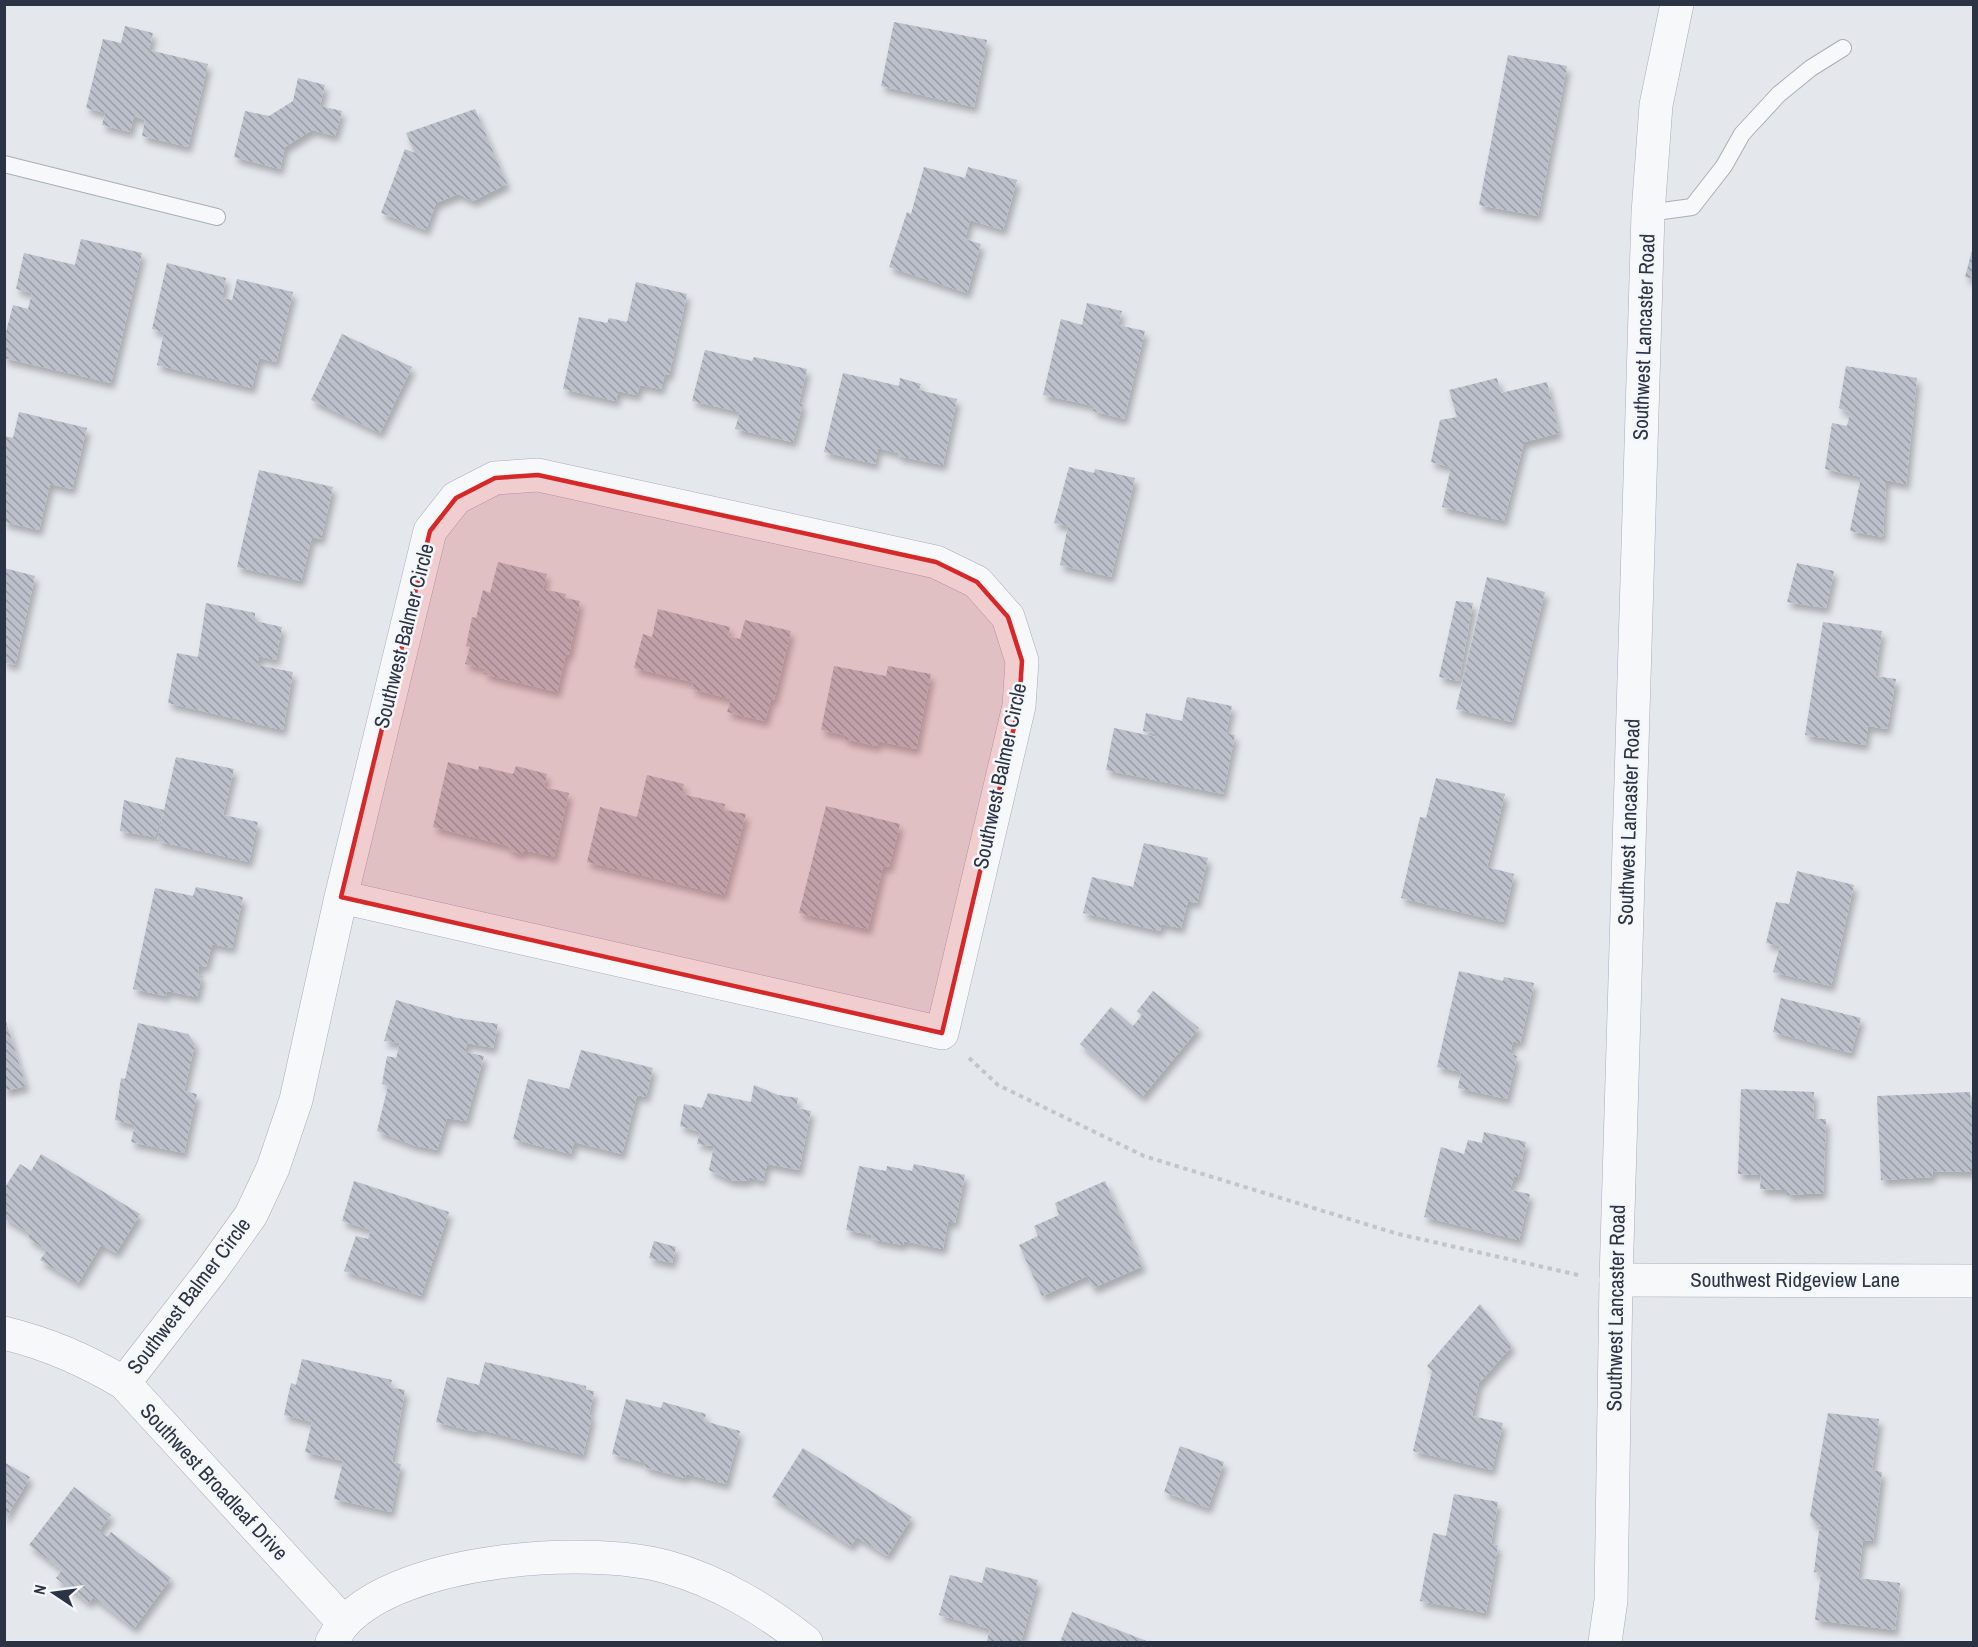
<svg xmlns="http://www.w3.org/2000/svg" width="1978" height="1647" font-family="'Archivo Narrow',sans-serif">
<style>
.building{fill:url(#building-back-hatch);filter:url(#shadow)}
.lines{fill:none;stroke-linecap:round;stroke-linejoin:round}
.service-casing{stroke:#a9aeb7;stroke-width:18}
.minor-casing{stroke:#a9aeb7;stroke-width:34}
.tertiary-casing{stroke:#a9aeb7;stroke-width:34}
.path{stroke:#c2c5cb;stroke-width:4;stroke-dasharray:4.5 4.5;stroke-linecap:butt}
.service{stroke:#f7f8fa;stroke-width:16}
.minor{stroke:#f7f8fa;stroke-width:33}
.tertiary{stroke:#f7f8fa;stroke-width:33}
.marked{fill:#d62828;fill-opacity:0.2;stroke:#d62828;stroke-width:4.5;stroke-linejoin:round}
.labels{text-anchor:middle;stroke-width:5;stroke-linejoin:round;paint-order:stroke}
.street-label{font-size:21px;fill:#2b3445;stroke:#f4f6f9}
</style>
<defs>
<pattern id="building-back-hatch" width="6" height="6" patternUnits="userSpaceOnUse" patternTransform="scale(1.5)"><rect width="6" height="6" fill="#bbc0ca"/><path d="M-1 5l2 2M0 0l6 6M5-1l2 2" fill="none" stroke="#989da6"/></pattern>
<filter id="shadow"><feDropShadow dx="3.5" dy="6" stdDeviation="3" flood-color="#0004"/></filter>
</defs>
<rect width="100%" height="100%" fill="#e4e7ec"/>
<!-- building -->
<g class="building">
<path d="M894 22 987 40 974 107 881 86Z"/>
<path d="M125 26 153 33 149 50 208 64 188 147 142 136 145 120 134 116 130 132 102 125 105 113 86 108 103 39 121 43Z"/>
<path d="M1508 55 1567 66 1538 216 1479 205Z"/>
<path d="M298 78 325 85 320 106 342 111 335 136 312 130 285 147 280 169 234 157 245 111 269 116 293 101Z"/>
<path d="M475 109 507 184 473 201 458 194 436 203 426 230 381 213 405 149 415 153 406 133Z"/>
<path d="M924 167 965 178 968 167 1017 180 1003 230 970 220 965 239 981 244 967 293 889 267 907 212 911 214Z"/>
<path d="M81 239 142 253 111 383 4 358V340L13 305 28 309 32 293 16 289 24 253 75 265Z"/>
<path d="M1973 247H1974V279L1965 277Z"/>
<path d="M167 263 226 278 222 298 232 300 237 279 293 292 276 362 259 358 252 388 157 365 164 332 152 329Z"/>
<path d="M636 282 687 294 669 375 665 374 661 389 640 385 637 395 618 391 616 401 563 389 579 317 607 323 609 318 627 322Z"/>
<path d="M1087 303 1122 311 1118 325 1145 331 1124 419 1093 411 1094 406 1043 395 1061 319 1082 325Z"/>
<path d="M342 334 412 367 380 433 311 400Z"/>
<path d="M705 350 752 361 754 357 807 369 799 403 803 404 793 442 735 429 740 412 692 401Z"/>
<path d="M1846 366 1917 378 1906 484 1886 480 1883 537 1850 531 1861 477 1825 469 1832 423 1847 426 1850 413 1839 408Z"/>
<path d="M843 373 899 386 900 378 921 384 919 390 957 399 943 465 898 456V453L878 448 875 464 824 452Z"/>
<path d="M1497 378 1501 393 1547 382 1559 433 1524 442 1504 521 1442 507 1451 467 1431 462 1440 420 1457 417 1449 390Z"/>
<path d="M19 412 87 428 72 489 50 484 39 530 4 522V436L13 438Z"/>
<path d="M1069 467 1094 473 1095 469 1135 478 1111 577 1060 565 1068 526 1054 523Z"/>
<path d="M259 470 333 487 321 539 312 537 301 581 237 567Z"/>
<path d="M498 562 547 574 543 589 566 594 565 598 580 601 569 655 566 654 557 692 484 674 486 669 465 664 470 647 466 646 472 617 476 618 483 590 490 593Z"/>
<path d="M1797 563 1834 571 1826 608 1787 602Z"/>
<path d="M4 568 35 576 15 665 4 662Z"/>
<path d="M1487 577 1545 592 1512 722 1456 709Z"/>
<path d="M1456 601 1473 603 1459 681 1439 677Z"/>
<path d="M206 603 255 613V621L282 627 276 660 259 656 257 665 293 672 283 730 168 703 177 653 198 657Z"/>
<path d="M658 609 730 627 728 636 740 639 745 620 791 631 774 700 771 699 765 721 727 712 731 699 692 689 693 682 634 668 643 634 652 637Z"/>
<path d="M1823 622 1882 631 1875 676 1896 679 1887 729 1868 726 1865 745 1805 735Z"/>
<path d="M834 666 886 676 888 666 931 674 916 749 878 741 877 746 844 739 845 735 821 730Z"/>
<path d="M1187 697 1232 706 1226 733 1235 735 1223 794 1106 770 1114 728 1156 737V734L1143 731 1146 713 1182 721Z"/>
<path d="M176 757 234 769 223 815 258 822 249 862 157 841 164 810 155 837 120 831 124 800 164 810Z"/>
<path d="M448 762 478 770 479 766 513 774 516 766 547 774 544 787 569 793 554 857 524 850 522 854 508 850 509 846 433 827Z"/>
<path d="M647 775 684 784 682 794 725 804 724 810 746 814 724 895 587 862 600 807 637 817Z"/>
<path d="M1436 778 1505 794 1487 867 1514 874 1503 922 1401 898 1420 817 1426 818Z"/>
<path d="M826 806 900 824 889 867 883 866 868 929 799 913Z"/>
<path d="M1144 843 1208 858 1197 903 1188 901 1181 928 1161 924 1160 931 1083 913 1092 877 1133 887Z"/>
<path d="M1797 871 1854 885 1831 986 1773 972 1780 946 1766 943 1776 902 1789 904Z"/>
<path d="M196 887 243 897 232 948 212 944 206 967 199 965 198 975 202 976 197 997 167 991 166 996 133 989 155 888 193 896Z"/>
<path d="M1459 971 1503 981 1504 977 1534 983 1520 1043 1513 1041 1510 1054 1517 1056 1507 1099 1458 1088 1461 1072 1437 1067Z"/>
<path d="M1153 991 1199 1028 1142 1097 1080 1044 1111 1007 1133 1026 1142 1015 1137 1011Z"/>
<path d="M1781 998 1861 1018 1851 1053 1773 1032Z"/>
<path d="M396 1000 457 1018 498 1024 493 1048 467 1043 465 1052 484 1056 466 1121 447 1118 437 1150 413 1145 377 1131 388 1086 382 1084 387 1056 396 1058 400 1043 384 1041Z"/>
<path d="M4 1015 26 1086 4 1091Z"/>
<path d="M138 1023 188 1034 195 1044 184 1091 197 1094 184 1153 131 1142 135 1125 115 1120 121 1078 125 1079Z"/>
<path d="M581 1050 653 1068 646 1097 637 1095 622 1154 574 1142 571 1154 513 1139 528 1079 569 1089Z"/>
<path d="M754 1085 778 1095 798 1098 796 1108 811 1111 799 1170 767 1164 763 1181 749 1177 748 1181 730 1180 709 1170 714 1146 697 1144 700 1132 680 1126 684 1104 702 1108 708 1093 751 1102Z"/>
<path d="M1741 1089 1814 1092 1813 1119H1826L1823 1193 1787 1195V1190L1760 1189 1761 1175 1738 1174Z"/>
<path d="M1970 1092 1971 1107H1974V1172L1933 1171 1932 1177 1881 1180 1877 1096Z"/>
<path d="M1484 1132 1526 1142 1518 1177H1514L1510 1190 1530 1194 1519 1240 1424 1217 1441 1147 1464 1154 1468 1140 1482 1143Z"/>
<path d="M41 1154 140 1214 116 1253 101 1245 78 1283 40 1260 47 1250 28 1238 30 1233 4 1218V1189L20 1164 31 1171Z"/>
<path d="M914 1164 965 1175 955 1223 948 1221 943 1249 904 1241 903 1245 871 1239 872 1235 846 1230 859 1166 886 1171 887 1166 912 1171Z"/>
<path d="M354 1181 449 1212 421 1296 344 1271 356 1236 368 1239 371 1230 342 1221Z"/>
<path d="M1105 1181 1143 1266 1093 1288 1087 1276 1042 1296 1019 1245 1038 1236 1034 1226 1059 1215 1055 1203Z"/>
<path d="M654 1241 676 1247 672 1263 649 1258Z"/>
<path d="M1480 1304 1512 1346 1479 1383 1472 1416 1503 1423 1492 1470 1413 1451 1432 1371 1427 1366Z"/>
<path d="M302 1359 392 1380 390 1387 405 1390 392 1462 401 1464 391 1512 334 1499 343 1461 305 1452 312 1422 284 1415 291 1383 296 1385Z"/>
<path d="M485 1362 586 1386V1390L594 1391 589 1415 592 1416 583 1455 477 1429 476 1432 436 1422 447 1377 479 1385Z"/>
<path d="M626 1399 661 1408 663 1402 706 1414 704 1421 740 1431 726 1484 686 1474 685 1478 644 1467 646 1463 612 1454Z"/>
<path d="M1828 1413 1879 1419 1872 1470 1882 1472 1873 1541 1863 1540 1858 1578 1900 1583 1895 1630 1815 1620 1821 1573 1814 1572 1819 1531H1825V1527L1817 1526 1810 1516Z"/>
<path d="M1180 1446 1224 1462 1208 1508 1164 1492Z"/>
<path d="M803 1448 912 1517 887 1556 857 1537 851 1546 772 1497Z"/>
<path d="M4 1462 30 1477 4 1521Z"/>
<path d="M74 1487 111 1515 99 1531 107 1537 111 1532 171 1578 134 1628 93 1597 89 1603 56 1578 62 1570 29 1545Z"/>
<path d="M1454 1494 1498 1502 1491 1544 1498 1545 1486 1613 1420 1601 1433 1533 1446 1536Z"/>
<path d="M986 1567 1038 1580 1021 1642 987 1641 990 1629 939 1615 950 1575 982 1583Z"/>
<path d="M1072 1612 1149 1642H1060Z"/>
</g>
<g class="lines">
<!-- service casing -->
<g class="service-casing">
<g id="service">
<path d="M4 164 217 217"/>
<path d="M1648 213 1692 207 1724 166 1742 134 1779 94 1811 68 1843 48"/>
</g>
</g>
<!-- minor casing -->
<g class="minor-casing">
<g id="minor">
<path d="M1616 1280 1974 1281"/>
<path d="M4 1333C49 1344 85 1360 124 1383L344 1623"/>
<path d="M124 1383 211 1271 251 1215 273 1168 296 1100 341 897 430 531 456 498 495 478 538 475 936 562 977 582 1008 617 1022 661 1019 706 942 1033 341 897"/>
</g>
</g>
<!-- tertiary casing -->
<g class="tertiary-casing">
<g id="tertiary">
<path d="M332 1642C336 1636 339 1628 344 1623 403 1558 587 1545 667 1567 720 1582 764 1609 806 1642"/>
<path d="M1605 1642 1611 1600 1616 1280 1648 213 1656 105 1677 4"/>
</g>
</g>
<!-- path -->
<path class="path" d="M969 1058 998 1085 1144 1156 1398 1234 1578 1275"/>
<!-- service -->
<use href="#service" class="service"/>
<!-- minor -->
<use href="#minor" class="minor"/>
<!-- tertiary -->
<use href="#tertiary" class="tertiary"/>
</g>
<!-- marked area -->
<path class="marked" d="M538 475 936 562 977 582 1008 617 1022 661 1019 706 942 1033 341 897 430 531 456 498 495 478Z"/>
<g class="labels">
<!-- street labels -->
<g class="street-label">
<text transform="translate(1644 337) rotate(-88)" y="7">Southwest Lancaster Road</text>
<text transform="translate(404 636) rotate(-76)" y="7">Southwest Balmer Circle</text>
<text transform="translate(1000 776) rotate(-78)" y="7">Southwest Balmer Circle</text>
<text transform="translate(1629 822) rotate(-88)" y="7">Southwest Lancaster Road</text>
<text x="1795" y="1287">Southwest Ridgeview Lane</text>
<text transform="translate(189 1296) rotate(-53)" y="7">Southwest Balmer Circle</text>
<text transform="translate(1616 1308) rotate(-89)" y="7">Southwest Lancaster Road</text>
<text transform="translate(214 1482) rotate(47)" y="7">Southwest Broadleaf Drive</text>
</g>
</g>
<!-- border -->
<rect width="1978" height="1647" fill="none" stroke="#2b3445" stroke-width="12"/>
<!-- north arrow -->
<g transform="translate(54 1593) rotate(283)" stroke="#f4f6f9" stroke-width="4.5" paint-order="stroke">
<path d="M0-4.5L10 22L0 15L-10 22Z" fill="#2b3445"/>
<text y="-9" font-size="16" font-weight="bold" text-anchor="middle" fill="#2b3445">N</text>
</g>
</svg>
